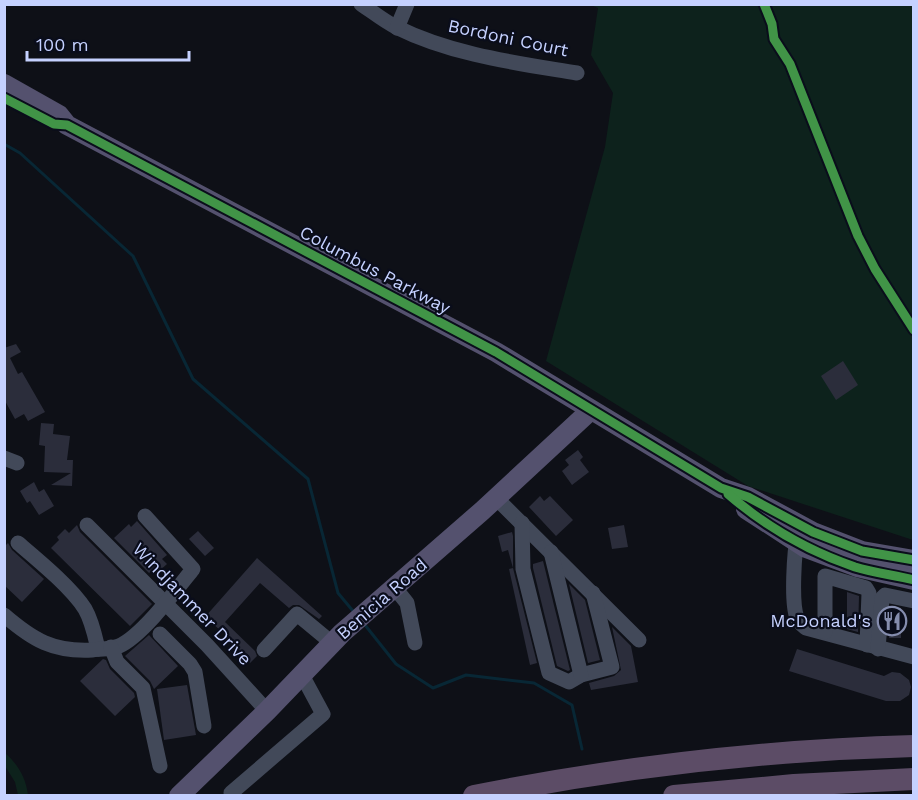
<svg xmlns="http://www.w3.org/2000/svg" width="918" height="800" font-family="'Work Sans',sans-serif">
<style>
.green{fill:#0d221c}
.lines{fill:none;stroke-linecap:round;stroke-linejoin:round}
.stream{stroke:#082735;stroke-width:3}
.building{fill:#2b2d3b}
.minor{stroke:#424959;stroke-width:15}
.major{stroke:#54516e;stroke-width:20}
.highway{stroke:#5c4c66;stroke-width:22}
.cycleway-casing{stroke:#0a0d1b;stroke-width:13}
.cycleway{stroke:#419447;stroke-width:9}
.labels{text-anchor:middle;stroke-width:4.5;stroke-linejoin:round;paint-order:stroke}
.street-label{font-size:18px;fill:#c5d1ff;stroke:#0a0d1b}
.poi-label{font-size:18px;fill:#c5d1ff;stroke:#0a0d1b;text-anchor:end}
</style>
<rect width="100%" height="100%" fill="#0e1017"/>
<!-- green -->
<g class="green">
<path d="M591 5H913V540L748 486 546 361 605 147 613 93 591 55 598 8Z"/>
<path d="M4 752C18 764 26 778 28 795H18L15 782 5 766Z"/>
</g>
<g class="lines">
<!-- stream -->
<g class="stream">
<path d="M4 144 20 153 133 256 193 379 308 479 338 593 353 611"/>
<path d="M365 625 396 664 433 688 466 675 534 683 572 705 582 749"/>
</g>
</g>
<!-- building -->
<g class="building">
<path d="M16 344 21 352 10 358 18 374 22 372 45 412 28 421 24 414 15 419 4 399V348Z"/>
<path d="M843 361 858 385 836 400 821 376Z"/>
<path d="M41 423 54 424 53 434 70 436 67 460H73L72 486 51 485 71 473 44 472 45 446 39 445Z"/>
<path d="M578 450 583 457 580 460 589 472 572 485 562 471 569 465 565 460Z"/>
<path d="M34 482 39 492 44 489 54 506 39 515 30 501 27 503 20 491Z"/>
<path d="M540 496 544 501 550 496 573 520 556 536 529 507Z"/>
<path d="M137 521 167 555 162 559 167 564 158 572 155 568 149 573 114 538 129 524 131 527Z"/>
<path d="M77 525 80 532 152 604 130 626 51 548 59 540 57 537 65 529 69 533Z"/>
<path d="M624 525 628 547 612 549 608 528Z"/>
<path d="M198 531 214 548 205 556 189 539Z"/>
<path d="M512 532 513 536V568L508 550 502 552 498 536Z"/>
<path d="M8 543 12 550 44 579 22 602 4 585V547Z"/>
<path d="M257 558 322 616 319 619 299 605H293L289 608 260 583 225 622 255 651 257 656 250 663 225 638 227 636 205 617Z"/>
<path d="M543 561 570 670 568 671 557 666 533 568V564Z"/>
<path d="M513 568 537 663 530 665 509 569Z"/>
<path d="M569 584 585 600 600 660 588 663Z"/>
<path d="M847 592 859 596 858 632 847 629Z"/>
<path d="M891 606 901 608V638H889Z"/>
<path d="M612 627 631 646 638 682 591 690 589 683 614 676 621 670Z"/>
<path d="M149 635 178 666 154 689 150 681 125 656Z"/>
<path d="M797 649 884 676 892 672 900 673 909 680 911 687 909 695 900 701H886L789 671Z"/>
<path d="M103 659 106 660 110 669 134 693 135 697 115 716 80 681Z"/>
<path d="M187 685 196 735 164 740 157 689Z"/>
</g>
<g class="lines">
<!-- minor -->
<g class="minor">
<path d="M361 4C373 12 384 21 396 27 452 55 517 63 577 73"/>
<path d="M397 28 407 4"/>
<path d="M4 458 17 463"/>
<path d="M496 498 639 640"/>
<path d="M522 523 523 569 549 673 569 682 581 675 612 667 593 593"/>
<path d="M87 525 207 645 267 711"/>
<path d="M798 534C794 551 791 603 797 618 799 623 802 625 806 628L914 657"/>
<path d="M18 543C38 560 72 588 85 609 92 621 95 636 98 649"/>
<path d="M551 552 581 675"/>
<path d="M395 588 407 603 415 643"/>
<path d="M4 615C33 640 53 652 92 650 100 649 112 649 119 646 142 636 177 589 193 569L145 516"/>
<path d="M825 632V576L866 588 869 593 867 645"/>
<path d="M160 634 190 664 195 672 204 726"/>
<path d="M111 647 117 662 143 688 160 766"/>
<path d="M878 649 882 598 885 595 914 601"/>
<path d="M264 650 297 614 332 643"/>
<path d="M231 793 323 714 302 675"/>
</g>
<!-- major -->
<g class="major">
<path d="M4 84 59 115 67 125 496 352 721 488 748 497 813 532 862 551 914 560"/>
<path d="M746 509 806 548 857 567 914 580"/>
<path d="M179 796 267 711 342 633 482 511 591 410"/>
</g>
<!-- highway -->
<g class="highway">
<path d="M474 796C620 767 765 750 914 746"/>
<path d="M674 796 794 785 914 779"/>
</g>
<!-- cycleway casing -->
<g class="cycleway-casing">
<g id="cycleway">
<path d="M764 4 772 24 774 39 790 64 858 236 875 269 914 330"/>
<path d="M4 98 54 124 67 125 496 352 721 488 748 497 813 532 862 551 914 560"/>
<path d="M728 494C765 526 808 551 855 567 874 573 894 575 914 580"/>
</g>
</g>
<!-- cycleway -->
<use href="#cycleway" class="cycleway"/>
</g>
<!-- icons -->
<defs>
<g id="restaurant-ring" transform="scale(1.5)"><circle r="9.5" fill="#0a0d1b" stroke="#858dae" stroke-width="1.5"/><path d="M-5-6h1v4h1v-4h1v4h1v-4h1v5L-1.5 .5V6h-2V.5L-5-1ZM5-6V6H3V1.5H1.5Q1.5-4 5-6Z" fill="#858dae"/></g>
</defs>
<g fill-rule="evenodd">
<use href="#restaurant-ring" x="892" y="621"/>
</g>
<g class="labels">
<!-- street labels -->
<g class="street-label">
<text transform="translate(508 38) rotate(12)" y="6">Bordoni Court</text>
<text transform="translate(375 270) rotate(28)" y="6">Columbus Parkway</text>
<text transform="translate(382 599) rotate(-41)" y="6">Benicia Road</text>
<text transform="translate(192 604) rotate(46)" y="6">Windjammer Drive</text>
</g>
<!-- poi labels -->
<g class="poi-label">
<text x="871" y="627">McDonald's</text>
</g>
</g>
<!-- border -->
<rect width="918" height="800" fill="none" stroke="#c5d1ff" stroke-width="12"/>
<!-- scale -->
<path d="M27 51v9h162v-9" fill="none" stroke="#c5d1ff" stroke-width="3"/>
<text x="36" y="51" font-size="18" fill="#c5d1ff" stroke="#0a0d1b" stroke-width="4.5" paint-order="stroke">100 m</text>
</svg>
